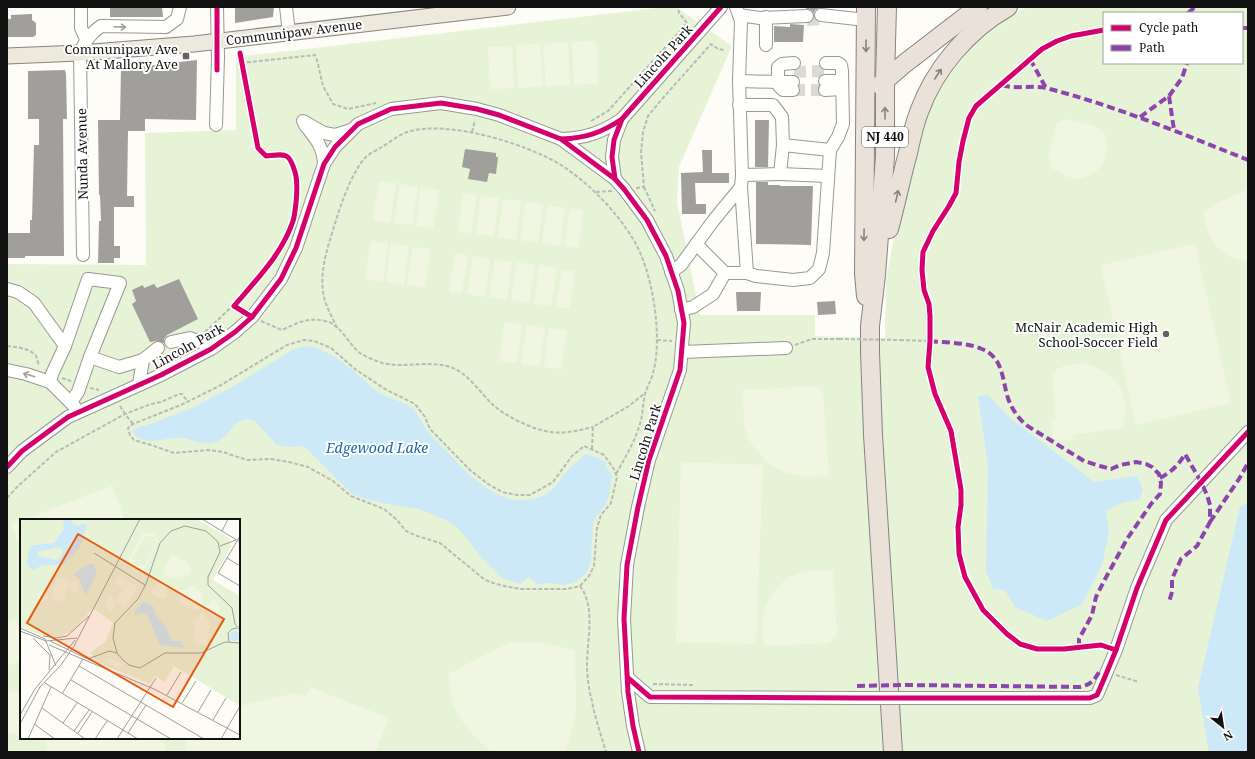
<svg xmlns="http://www.w3.org/2000/svg" width="1255" height="759" font-family="'Noto Serif',serif">
<style>
.park{fill:#e7f3d7;fill-rule:evenodd}
.pitch{fill:#f0f6e1}
.water{fill:#cde8f7}
.building{fill:#a19f9c}
.lines{fill:none;stroke-linecap:round;stroke-linejoin:round}
.minor-tunnel{stroke:#dad9d4;stroke-width:12;stroke-dasharray:12 6;stroke-linecap:butt}
.minor-casing{stroke:#979795;stroke-width:14}
.major-casing{stroke:#858482;stroke-width:17}
.highway-casing{stroke:#858482;stroke-width:20}
.path{stroke:#b9b9b8;stroke-width:2;stroke-dasharray:4 2;stroke-linecap:butt}
.minor{stroke:#fffffe;stroke-width:12}
.major{stroke:#ede9dc;stroke-width:15}
.highway{stroke:#eae1d8;stroke-width:18}
.minor-bridge-casing{stroke:#979795;stroke-width:14;stroke-linecap:butt}
.path-bridge{stroke:#b9b9b8;stroke-width:2;stroke-dasharray:4 2;stroke-linecap:butt}
.minor-bridge{stroke:#fffffe;stroke-width:12}
.quiet{stroke:#8e44ad;stroke-width:4;stroke-dasharray:8 4;stroke-linecap:butt}
.cycleway-casing{stroke:#fff;stroke-width:8}
.cycleway{stroke:#d6006c;stroke-width:5}
.oneway{stroke:#a0a09f}
.oneway2{stroke:#88837e}
.poi-dot{fill:#646362;stroke:#fff;stroke-width:1.5}
.labels{text-anchor:middle;stroke-width:4;stroke-linejoin:round;paint-order:stroke}
.shield{fill:#fff;stroke:#585858;stroke-width:1}
.shield-label{font-size:12px;font-weight:bold;fill:#111}
.street-label{font-size:13px;fill:#111;stroke:#fff}
.poi-label{font-size:13px;fill:#111;stroke:#fff;text-anchor:end}
.water-label{font-size:14px;font-style:italic;fill:#1768a6;stroke:#fff}
.inset-road{fill:none;stroke:#9f9e9b;stroke-width:1}
.view{fill:#e8590c;fill-opacity:0.15;stroke:#e8590c;stroke-width:2}
.inset-edge{fill:none;stroke:#111;stroke-width:2}
</style>
<rect width="100%" height="100%" fill="#fdfcf7"/>
<!-- park -->
<path class="park" d="M666 7H676L732 46 679 167 677 202 700 315H815V336L885 338 886 280 901 199 929 104 971 47 1014 14 1027 7H1248V752H7V264L146 265 145 133 236 130V57ZM1104 13H1242V63H1104ZM21 520H239V738H21Z"/>
<!-- pitch -->
<g class="pitch">
<path d="M596 41 598 83 574 85 572 42Z"/>
<path d="M568 42 570 85 546 86 543 44Z"/>
<path d="M540 44 543 86 518 88 516 45Z"/>
<path d="M512 46 514 88 490 89 488 47Z"/>
<path d="M1066 119 1094 126 1105 134C1107 143 1108 153 1104 162 1100 171 1082 181 1072 178 1065 176 1059 170 1052 169L1048 157 1057 123Z"/>
<path d="M379 181 396 183 390 222 373 220Z"/>
<path d="M400 184 418 187 412 225 394 223Z"/>
<path d="M421 187 439 190 433 228 416 226Z"/>
<path d="M1248 189V262C1220 257 1206 241 1204 212 1217 202 1232 196 1248 189Z"/>
<path d="M463 193 477 195 471 233 458 232Z"/>
<path d="M481 196 499 198 494 236 476 234Z"/>
<path d="M503 199 521 201 516 240 498 237Z"/>
<path d="M526 202 543 205 538 243 520 240Z"/>
<path d="M548 205 565 208 560 246 542 243Z"/>
<path d="M570 208 583 210 578 248 565 246Z"/>
<path d="M371 241 388 243 383 282 365 279Z"/>
<path d="M391 244 409 246 404 285 386 282Z"/>
<path d="M1195 244 1231 403 1136 425 1101 265Z"/>
<path d="M413 247 430 249 425 288 407 285Z"/>
<path d="M455 253 468 255 462 293 449 292Z"/>
<path d="M473 256 490 259 485 297 467 294Z"/>
<path d="M495 259 512 262 507 300 489 297Z"/>
<path d="M517 262 535 265 529 303 511 300Z"/>
<path d="M539 265 557 268 551 306 534 304Z"/>
<path d="M562 269 575 271 569 309 556 307Z"/>
<path d="M505 322 522 324 517 363 499 361Z"/>
<path d="M527 325 545 328 539 366 521 364Z"/>
<path d="M549 328 567 331 561 369 544 367Z"/>
<path d="M1084 363C1118 373 1131 393 1123 428L1078 434 1073 436 1076 439 1059 441 1053 437 1051 420H1056L1052 374C1059 365 1072 364 1084 363Z"/>
<path d="M817 386 823 392 829 476 806 477 787 473 769 464 756 450 748 438 744 424 743 390Z"/>
<path d="M681 462 763 465 756 644 676 642Z"/>
<path d="M112 486 125 520H22Z"/>
<path d="M21 520V549L11 524Z"/>
<path d="M833 571 837 634 829 643 765 646C764 638 761 629 762 621 764 600 781 577 802 572 811 570 823 571 833 571Z"/>
<path d="M16 619 21 633V661L7 666V622Z"/>
<path d="M510 642 542 643 575 650 576 714 565 752H493C479 743 466 728 457 713 451 702 450 686 448 674Z"/>
<path d="M310 687 389 718 375 752H187L185 744 187 738H239V706L295 693 306 696Z"/>
<path d="M8 690 21 694V736L7 732V695Z"/>
<path d="M47 738H156L166 745 165 752H46Z"/>
</g>
<!-- water -->
<g class="water">
<path d="M306 346C325 348 343 362 358 375 366 381 372 389 381 394 392 400 405 401 414 410 420 417 423 426 429 433 436 441 444 449 452 457 474 481 505 510 540 497 552 493 557 484 564 475 570 467 579 460 586 454L601 459 607 463 605 465 612 476 609 495 606 504 595 518 593 524 591 559 588 570 585 574 576 582 563 585 550 583 537 584 529 577 520 584 505 579 504 580 482 558 458 528 446 520 419 509 393 505 362 498 351 493 305 447 300 446 289 447 277 445 255 421C235 413 233 434 218 441 206 447 195 440 183 438 169 436 156 444 143 440 139 439 136 436 133 433V430L139 427 156 422 194 407 232 387 294 349Z"/>
<path d="M988 395 1009 417 1094 482 1137 476 1143 489 1140 499 1122 503 1106 511 1109 532 1102 565 1082 604 1047 621 1015 607 1005 590 993 589 986 571 988 465 978 396Z"/>
<path d="M1248 503V752H1209L1198 688 1240 507Z"/>
</g>
<!-- building -->
<g class="building">
<path d="M110 7H162L163 17H110Z"/>
<path d="M235 7H274L273 17 235 23Z"/>
<path d="M806 7H820V8L815 10 814 13 811 10 806 9Z"/>
<path d="M32 14V20L36 23V35L33 37H7V19H11V15Z"/>
<path d="M790 24 804 25 803 42H774V26L790 27Z"/>
<path d="M197 60 196 120 145 119V131H128L127 196H134V207H114V246H120V258H114V263H98L99 221H101L100 195H99L98 120H120L121 69Z"/>
<path d="M65 70 66 74 67 119H63L64 256H25V258H7V233H30V220H32L34 145H39V119H28V71Z"/>
<path d="M755 120H769L768 167H755Z"/>
<path d="M465 149 496 153V157H498L496 174 489 173 487 182 468 179 470 169 462 167Z"/>
<path d="M702 150H712V173H729V183H695L696 204H706V214H682L681 173 703 172Z"/>
<path d="M756 182H768V185H780V186H813L811 245 756 244Z"/>
<path d="M179 279 198 319 167 335 164 339V343L157 341 150 342 132 304 136 301 132 290 143 285 144 288 154 284 157 288Z"/>
<path d="M736 292H761L760 311H737Z"/>
<path d="M835 301 836 314 818 315 817 302Z"/>
</g>
<g class="lines">
<!-- minor-tunnel -->
<g class="minor-tunnel">
<path d="M807 20 822 19"/>
<path d="M794 72 826 71"/>
<path d="M793 90H825"/>
</g>
<!-- minor casing -->
<g class="minor-casing">
<g id="minor">
<path d="M81 7V28L86 39"/>
<path d="M286 7 289 33"/>
<path d="M739 15 760 18 807 16"/>
<path d="M821 15 866 20"/>
<path d="M766 17V45"/>
<path d="M826 63H838L841 65 842 71 843 124 838 137 830 150"/>
<path d="M739 81 778 82V67L782 64 794 63"/>
<path d="M825 81H842"/>
<path d="M793 90H783L779 86 778 82H793"/>
<path d="M825 90 842 89"/>
<path d="M303 121 324 133 335 135 351 130"/>
<path d="M216 125 218 57 217 7"/>
<path d="M305 125C316 139 323 146 324 164"/>
<path d="M561 139C586 138 601 133 622 119L721 7"/>
<path d="M780 174 828 176"/>
<path d="M742 175 780 174 783 145"/>
<path d="M615 179 612 157 614 140 622 119"/>
<path d="M741 187 747 273"/>
<path d="M83 255 80 53C85 41 90 34 101 26L166 27 177 19 180 7"/>
<path d="M671 272 681 265 713 221 741 187 742 175 739 81 741 21 736 7"/>
<path d="M725 273H747L756 276 793 280 810 278 819 269 823 253 830 150 783 145 782 117 773 105H739"/>
<path d="M7 289 18 292 34 303 65 346"/>
<path d="M681 310 693 307 713 294 725 273 696 244"/>
<path d="M171 342 190 338 214 347"/>
<path d="M682 352 786 348"/>
<path d="M90 357 119 367 143 360"/>
<path d="M7 370 26 374 50 382 75 407"/>
<path d="M50 382 52 374 65 346 88 279 120 283 90 357 78 392 71 402"/>
<path d="M139 384 143 360 158 348"/>
<path d="M7 467 22 451 68 417 161 375 211 349 235 332 252 317 281 279 296 248 324 164 335 147 358 124 391 109 441 103 477 109 499 115 561 139 615 179 624 189 647 220 666 256 678 291 684 323 680 370 649 460 638 507 627 565 624 619 628 692 633 726 639 752"/>
<path d="M628 678 650 697 859 698"/>
<path d="M920 698H1090L1097 695 1116 650 1137 588 1166 520 1248 432"/>
</g>
</g>
<!-- major casing -->
<g class="major-casing">
<path id="major" d="M7 56 80 53 194 44 508 7"/>
</g>
<!-- highway casing -->
<g class="highway-casing">
<g id="highway">
<path d="M866 7 864 274 866 296"/>
<path d="M887 7 885 80V157L876 275 870 326V352L873 435 893 752"/>
<path d="M880 85 904 64 978 7"/>
<path d="M889 229C896 204 901 178 908 153 911 139 914 125 919 112 935 68 968 30 1008 7"/>
</g>
</g>
<!-- path -->
<g class="path">
<path d="M240 53 258 148 266 156C272 155 280 153 285 155 301 163 296 200 294 214"/>
<path d="M241 63 315 55 317 60 323 86 333 104 348 109 376 103"/>
<path d="M591 121 608 111 687 23 679 13 678 7"/>
<path d="M472 132 475 120"/>
<path d="M644 187 655 211"/>
<path d="M636 188 644 187 641 153 643 132 648 116 662 99 711 44 718 49 724 50"/>
<path d="M596 192 612 191"/>
<path d="M234 306 242 310"/>
<path d="M261 321 282 330C297 323 308 317 325 321 341 324 348 344 360 353 366 357 376 361 382 363 406 369 435 358 457 370 469 376 482 394 492 404 505 416 533 430 551 432 566 434 579 430 593 427"/>
<path d="M337 328C333 319 328 310 325 301 317 273 329 244 337 217 343 199 353 170 366 157 370 153 377 150 382 147 390 142 399 135 407 132 447 119 527 144 561 165 589 183 616 211 633 239 653 271 663 338 653 373 651 381 647 387 645 394 643 403 643 412 641 420 636 440 626 456 616 474"/>
<path d="M205 332C237 302 271 271 289 230"/>
<path d="M657 340 672 341"/>
<path d="M900 340 930 341"/>
<path d="M795 345 812 339H839"/>
<path d="M7 346C16 347 30 348 36 356 37 358 38 363 39 366"/>
<path d="M62 378 71 381"/>
<path d="M90 388 99 390"/>
<path d="M120 406 125 414 133 424"/>
<path d="M592 449 593 427 629 406 645 393"/>
<path d="M7 498 18 486 56 452 125 414 151 404 161 402 179 394H182L188 402"/>
<path d="M580 586 589 576 594 566 597 528 601 515 611 503 617 477 614 469 604 455 584 446 572 456 553 482 530 495H517L502 492 488 484 470 470 430 429 425 417 415 404 385 389 355 369 331 348 314 341 304 340 287 345 221 385 183 404 133 424 128 428 130 435 134 440 151 445 174 453 209 450 223 452 247 460 271 459 289 462 308 467 333 481 351 496 384 509 397 520 406 531 417 536 440 543 485 580 496 584 509 587 521 589H567L580 586C596 607 587 640 587 665 587 676 589 690 592 701 595 718 601 735 606 752"/>
<path d="M1116 675 1139 682"/>
<path d="M653 684 693 685"/>
</g>
<!-- minor -->
<use href="#minor" class="minor"/>
<!-- major -->
<use href="#major" class="major"/>
<!-- highway -->
<use href="#highway" class="highway"/>
<!-- minor-bridge casing -->
<g class="minor-bridge-casing">
<path id="minor-bridge" d="M859 698H920"/>
</g>
<!-- path-bridge -->
<path class="path-bridge" d="M839 339 900 340"/>
<!-- minor-bridge -->
<use href="#minor-bridge" class="minor-bridge"/>
<!-- quiet -->
<g class="quiet">
<path d="M1188 13 1195 7"/>
<path d="M1242 28H1248"/>
<path d="M1030 59 1046 88"/>
<path d="M1002 85C1018 90 1034 84 1050 89 1118 107 1183 134 1248 160"/>
<path d="M1169 96 1182 78 1187 63"/>
<path d="M1140 117 1169 96 1174 130"/>
<path d="M930 341C946 343 966 342 982 349 1002 357 1002 376 1007 395 1010 406 1017 417 1026 425L1084 461 1100 466 1111 469 1120 465 1136 462 1146 464 1152 467 1159 474 1161 483 1160 494 1151 504 1127 539 1104 581 1096 597 1092 615 1079 639V647"/>
<path d="M1160 478C1171 472 1178 466 1185 454L1201 482 1207 495 1210 505V522L1197 546 1181 559 1172 579V592L1169 602"/>
<path d="M1210 522 1239 479 1248 463"/>
<path d="M857 686 905 685 1080 687C1091 685 1094 680 1100 671"/>
</g>
<!-- cycleway casing -->
<g class="cycleway-casing">
<g id="cycleway">
<path d="M217 7V70"/>
<path d="M1104 30 1071 36 1057 41 1042 49 976 106 969 118 963 141 959 162 956 193 949 206 933 231 923 252 922 270 924 290 929 304 930 316V341L928 367 935 394 951 431 961 490V505L958 527 959 554 965 577 983 610 1007 634 1020 644 1037 649H1064L1101 645 1116 650"/>
<path d="M240 53 258 148 266 156C286 154 289 152 295 172 298 182 297 193 296 203 295 208 295 215 293 221 282 254 257 279 234 306L252 317"/>
<path d="M561 139C586 138 601 133 622 119L721 7"/>
<path d="M615 179 612 157 614 140 622 119"/>
<path d="M7 467 22 451 68 417 161 375 211 349 235 332 252 317 281 279 296 248 324 164 335 147 358 124 391 109 441 103 477 109 499 115 561 139 615 179 624 189 647 220 666 256 678 291 684 323 680 370 649 460 638 507 627 565 624 619 628 692 633 726 639 752"/>
<path d="M628 678 650 697 859 698H1090L1097 695 1104 679 1116 650 1137 588 1166 520 1248 432"/>
</g>
</g>
<!-- cycleway -->
<use href="#cycleway" class="cycleway"/>
</g>
<!-- one-way arrows -->
<defs><path id="oneway-shaft" d="M-6 0H5M1.5-3L5.5 0L1.5 3" fill="none" stroke-width="1.6" stroke-linecap="round" stroke-linejoin="round"/></defs>
<g class="oneway">
<use href="#oneway-shaft" transform="translate(120 27) rotate(2)"/>
<use href="#oneway-shaft" transform="translate(29 375) rotate(-163)"/>
</g>
<g class="oneway2">
<use href="#oneway-shaft" transform="translate(866 46) rotate(90)"/>
<use href="#oneway-shaft" transform="translate(938 74) rotate(-57)"/>
<use href="#oneway-shaft" transform="translate(885 113) rotate(-90)"/>
<use href="#oneway-shaft" transform="translate(897 196) rotate(-77)"/>
<use href="#oneway-shaft" transform="translate(864 235) rotate(91)"/>
</g>
<!-- markers -->
<g class="poi-dot">
<rect x="182" y="52" width="8" height="8" rx="2"/>
<circle cx="1166" cy="334" r="4"/>
</g>
<g class="labels">
<!-- shield labels -->
<rect class="shield" x="862" y="127" width="46" height="20" rx="3"/>
<g class="shield-label">
<text x="885" y="141">NJ 440</text>
</g>
<!-- street labels -->
<g class="street-label">
<text transform="translate(294 32) rotate(-7)" y="5">Communipaw Avenue</text>
<text transform="translate(663 56) rotate(-48)" y="5">Lincoln Park</text>
<text transform="translate(82 154) rotate(-91)" y="5">Nunda Avenue</text>
<text transform="translate(188 346) rotate(-29)" y="5">Lincoln Park</text>
<text transform="translate(645 442) rotate(-73)" y="5">Lincoln Park</text>
</g>
<!-- poi labels -->
<g class="poi-label">
<text x="178" y="54">Communipaw Ave<tspan x="178" dy="15">At Mallory Ave</tspan></text>
<text x="1158" y="332">McNair Academic High<tspan x="1158" dy="15">School-Soccer Field</tspan></text>
</g>
<!-- water labels -->
<g class="water-label">
<text x="377" y="453">Edgewood Lake</text>
</g>
</g>
<!-- overview -->
<g transform="translate(20 519)">
<rect width="220" height="220" fill="#fdfcf7"/>
<path d="M0 0H177L209 19 211 27 193 61 220 77 219 186 154 147 145 163 135 157 130 165 75 142 71 133 85 123 93 104 73 89 52 113 36 118 20 116 0 108Z" fill="#e7f3d7"/>
<path d="M123 14H133L138 22 124 51 114 49 109 40ZM126 16 134 19 136 24 125 46 117 48 112 40ZM152 35 169 45 171 51 169 55 155 59 142 56ZM96 63a5 5 0 1 1 10 0a5 5 0 1 1-10 0ZM37 58 50 62 43 83 31 79ZM140 61 147 69 146 79H137L130 74ZM108 62 118 68 105 88 96 83ZM49 68a5 5 0 1 1 10 0a5 5 0 1 1-10 0ZM172 66 182 75 183 85 179 91 163 87 156 78ZM18 78a5 5 0 1 1 10 0a5 5 0 1 1-10 0ZM89 77 95 82 93 93 84 87ZM194 80 200 89 196 100 184 90ZM182 93 191 105 187 126 173 124 175 107 172 105ZM89 138 102 145 100 150 87 143Z" fill="#f0f6e1" fill-rule="evenodd"/>
<path d="M43 0H51L53 5 58 7 65 4 67 7 60 28 43 46H23L12 51 7 45 9 30 13 26 34 24 44 10ZM40 28 43 31 42 37 36 41 17 37 19 32ZM68 45H73L77 53 66 76 58 58 53 56ZM124 82 133 87 136 97 145 107 152 122H159L166 129 140 126 128 97 124 94 115 96 114 93ZM210 117a5 5 0 1 1 10 0a5 5 0 1 1-10 0Z" fill="#cde8f7" fill-rule="evenodd"/>
<path class="inset-road" d="M182 0 220 23M202 12 208 0M220 17 198 54 220 67M200 27 216 21M74 34 125 66M207 39 220 47M0 109 25 120 36 147M220 111 215 105 212 89 188 66V58L200 33 198 23 186 12 165 7 151 12 140 24 126 65 118 80 95 104 93 119 97 134 103 141 109 146 120 149 145 134H181L205 123 220 124M0 112 26 122 57 119M23 117 36 119 47 117 69 97M13 119 30 136 29 151M30 122 72 142M209 123 208 114 212 110 217 109M29 126 134 170 220 216M68 140 89 132 97 134M59 147 184 220M51 161 151 220M25 164 118 220M19 169 41 146 54 127 120 0M42 175 63 140M147 176 161 153M162 184 176 162M22 189 65 220M178 193 191 171M0 196 15 170 55 121M193 201 206 179M43 204 57 184M0 205 20 168M14 205 35 220M54 212 69 191M58 214 72 193M108 214 126 186M8 220 31 168M75 220 87 202M97 220 136 159M201 220 220 187"/>
<path class="view" d="M58 15 204 100 153 188 7 104Z"/>
<rect width="220" height="220" class="inset-edge"/>
</g>
<!-- border -->
<rect width="1255" height="759" fill="none" stroke="#111111" stroke-width="16"/>
<!-- legend -->
<rect x="1103" y="12" width="140" height="52" fill="#ffffff" stroke="#a0a0a0"/>
<rect x="1111" y="25" width="20" height="6" fill="#d6006c" stroke="#a0a0a0"/>
<text x="1139" y="32" font-size="12" fill="#111111">Cycle path</text>
<rect x="1111" y="45" width="20" height="6" fill="#8e44ad" stroke="#a0a0a0"/>
<text x="1139" y="52" font-size="12" fill="#111111">Path</text>
<!-- north arrow -->
<g transform="translate(1223 727) rotate(150)" stroke="#ffffff" stroke-width="3" paint-order="stroke">
<path d="M0-3L7 15L0 10L-7 15Z" fill="#111111"/>
<text y="-6" font-size="11" font-weight="bold" text-anchor="middle" fill="#111111">N</text>
</g>
</svg>
